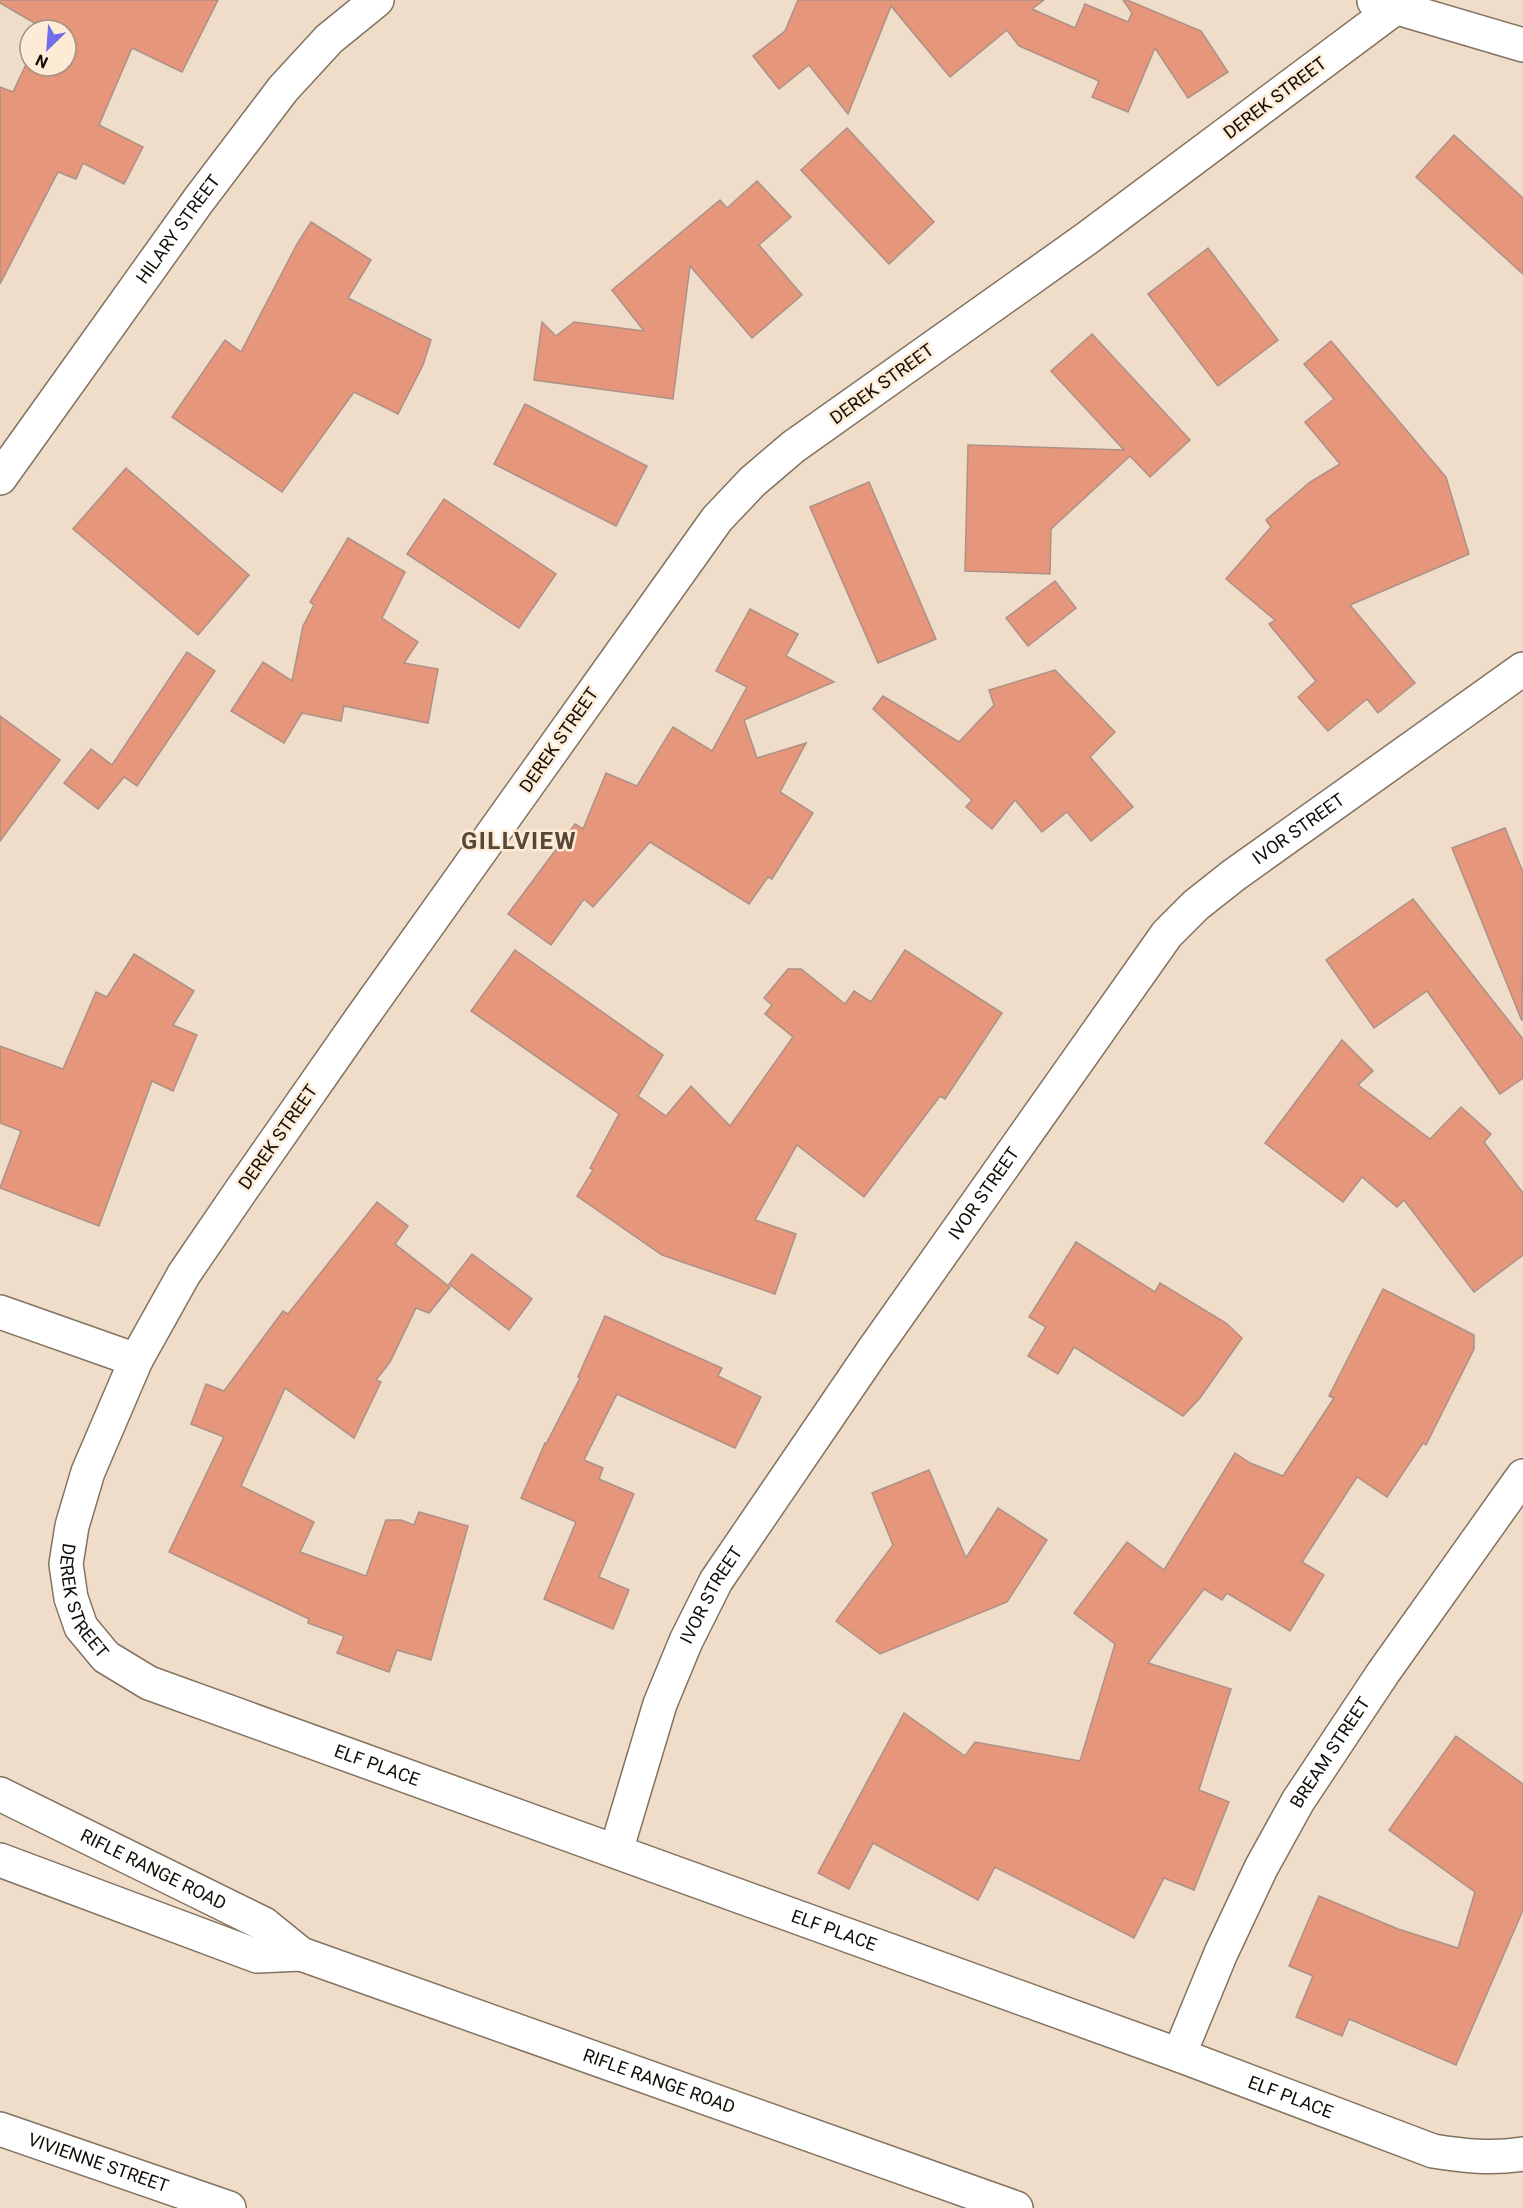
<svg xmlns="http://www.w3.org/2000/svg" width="1523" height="2208" font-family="Roboto,sans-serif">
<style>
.building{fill:#e6967a;stroke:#ab9188;stroke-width:1.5}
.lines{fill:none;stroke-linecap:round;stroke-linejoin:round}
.minor-casing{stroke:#837260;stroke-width:36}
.major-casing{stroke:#837260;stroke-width:36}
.minor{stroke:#fff;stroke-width:33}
.major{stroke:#fff;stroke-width:33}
.labels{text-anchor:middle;stroke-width:5;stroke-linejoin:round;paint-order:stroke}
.street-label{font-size:18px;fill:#130d07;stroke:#fdebd6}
.district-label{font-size:24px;font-weight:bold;letter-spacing:1.5px;fill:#564736;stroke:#fdebd6}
</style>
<rect width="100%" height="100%" fill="#f0ddc9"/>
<!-- building -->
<g class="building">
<path d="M0 0H218L182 72 132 48 99 125 143 147 124 184 83 163 76 179 58 172 0 284V87L13 92 30 56V66H66V30H42L43 28 0 3Z"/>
<path d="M798 0H1044L1032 9 1075 28 1085 4 1128 22 1132 13 1123 0H1127L1201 31 1228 72 1188 98 1155 48 1128 112 1092 97 1099 81 1019 46 1007 30 950 77 891 6 848 114 809 65 779 89 753 56 785 31Z"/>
<path d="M847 128 934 222 889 264 801 170Z"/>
<path d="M1454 135 1523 198V274L1416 177Z"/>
<path d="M757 181 791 217 759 245 802 295 752 338 690 266 673 399 534 380 542 322 556 336 574 322 644 331 612 290 720 200 727 208Z"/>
<path d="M311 222 371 260 348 298 431 340 423 365 398 414 354 392 282 492 172 417 225 340 241 352 297 244Z"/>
<path d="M1208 248 1278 340 1218 386 1148 294Z"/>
<path d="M1092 334 1190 440 1150 477 1130 456 1051 529 1050 574 965 571 968 445 1124 450 1051 371Z"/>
<path d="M1331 341 1446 477 1469 554 1350 605 1415 683 1378 713 1367 699 1328 731 1298 697 1316 681 1269 624 1275 620 1226 579 1271 527 1266 520 1310 482 1340 464 1305 422 1334 399 1304 364Z"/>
<path d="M525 404 647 466 616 526 494 464Z"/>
<path d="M126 468 249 575 198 635 73 529Z"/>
<path d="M869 482 936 639 878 663 810 507Z"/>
<path d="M444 499 556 574 519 628 407 554Z"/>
<path d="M348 538 405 572 382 618 418 642 404 663 438 669 428 723 344 706 341 721 302 713 284 743 231 711 263 662 292 681 303 626 314 605 310 602Z"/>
<path d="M1055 581 1076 608 1028 646 1006 618Z"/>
<path d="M750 609 798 634 786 656 834 682 744 720 757 758 806 743 780 792 813 813 772 879 768 877 749 904 650 842 593 907 584 899 551 945 508 914 575 824 583 829 606 773 637 786 673 727 712 751 747 687 716 671Z"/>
<path d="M187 652 215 671 137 786 124 777 98 809 64 783 91 749 112 765Z"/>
<path d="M1055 670 1115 732 1090 757 1133 807 1091 841 1067 812 1042 832 1015 800 992 829 966 807 972 800 873 709 883 696 959 742 994 705 989 690Z"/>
<path d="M0 716 60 760 0 841Z"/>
<path d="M1505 828 1523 872 1522 1021 1452 848Z"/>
<path d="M1413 899 1523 1039V1078L1500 1094 1427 991 1374 1028 1326 960Z"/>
<path d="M515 950 663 1055 638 1096 666 1116 691 1086 730 1126 793 1037 765 1014 772 1005 764 998 788 969H801L845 1004 854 991 871 1002 905 950 1002 1013 945 1099 940 1096 864 1197 797 1145 755 1220 796 1234 775 1294 662 1255 577 1196 593 1170 590 1168 619 1114 471 1011Z"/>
<path d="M134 954 194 991 173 1025 197 1035 173 1091 152 1081 99 1226 0 1188 21 1131 0 1123V1046L63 1069 96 992 107 997Z"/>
<path d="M1342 1040 1373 1071 1358 1085 1430 1139 1461 1107 1491 1134 1484 1142 1523 1193V1255L1474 1292 1404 1200 1397 1207 1362 1177 1343 1202 1265 1143Z"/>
<path d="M377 1202 408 1226 395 1244 450 1287 429 1313 416 1308 390 1362 376 1380 381 1382 354 1438 285 1388 241 1486 314 1522 300 1552 366 1576 386 1520H401L414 1525 419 1512 468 1526 431 1660 397 1650 389 1672 337 1653 344 1636 308 1623 309 1619 169 1552 224 1437 191 1424 206 1384 224 1391 283 1311 288 1314Z"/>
<path d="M1076 1242 1155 1292 1160 1283 1226 1323 1242 1338 1200 1398 1183 1416 1074 1347 1058 1374 1028 1356 1046 1327 1029 1317Z"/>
<path d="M472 1254 532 1299 509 1330 449 1284Z"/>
<path d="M1383 1289 1474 1335V1349L1426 1445 1423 1443 1387 1497 1357 1477 1302 1562 1324 1575 1290 1631 1227 1593 1222 1600 1204 1589 1148 1663 1231 1689 1199 1790 1229 1802 1194 1890 1164 1878 1134 1938 995 1867 978 1900 873 1843 849 1889 818 1873 904 1713 965 1756 975 1742 1080 1761 1115 1644 1074 1613 1127 1542 1164 1570 1235 1453 1250 1463 1283 1476 1334 1398 1329 1396Z"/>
<path d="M605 1316 722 1368 718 1376 761 1397 735 1448 617 1394 584 1460 603 1468 599 1479 634 1494 599 1577 629 1590 613 1629 544 1599 576 1522 521 1498 545 1443 546 1444 580 1378 578 1377Z"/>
<path d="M929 1470 966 1558 998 1508 1047 1540 1007 1602 880 1654 836 1621 893 1545 872 1493Z"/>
<path d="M1456 1736 1523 1784V1910L1456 2065 1349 2019 1342 2036 1296 2017 1313 1976 1289 1966 1319 1896 1398 1929 1458 1948 1475 1892 1389 1830Z"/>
</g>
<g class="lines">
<!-- minor casing -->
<g class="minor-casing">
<g id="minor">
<path d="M1374 1 1523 45"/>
<path id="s1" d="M1395 8 1086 239 793 447 752 482 717 519 360 1020 240 1192 184 1274 136 1360 88 1472 72 1526 66 1564 71 1598 81 1627 106 1657 149 1683 1179 2055 1433 2151C1464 2156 1492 2159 1523 2154"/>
<path id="s2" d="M0 478 198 201 283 89 329 39 377 0"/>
<path d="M0 1312 136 1360"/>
<path id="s3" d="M616 1851 660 1704 686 1641 716 1581 872 1352 1167 934 1196 905 1234 875 1523 669"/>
<path id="s4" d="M1179 2055 1221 1953 1261 1868 1298 1801 1383 1673 1523 1476"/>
<path id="s5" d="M0 2129 229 2208"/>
</g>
</g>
<!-- major casing -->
<g class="major-casing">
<g id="major">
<path id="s6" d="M0 1794 264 1924 301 1954 1016 2208"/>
<path d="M0 1860 257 1956 301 1954"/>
</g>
</g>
<!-- minor -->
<use href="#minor" class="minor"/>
<!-- major -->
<use href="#major" class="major"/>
</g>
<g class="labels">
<!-- street labels -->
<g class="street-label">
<text transform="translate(1275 98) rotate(-37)" y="6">DEREK STREET</text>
<text dy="6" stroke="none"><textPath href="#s2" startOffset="306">HILARY STREET</textPath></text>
<text transform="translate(882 384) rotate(-36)" y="6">DEREK STREET</text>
<text transform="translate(559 740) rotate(-55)" y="6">DEREK STREET</text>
<text dy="6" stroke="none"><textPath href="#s3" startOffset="1246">IVOR STREET</textPath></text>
<text transform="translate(278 1137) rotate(-55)" y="6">DEREK STREET</text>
<text dy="6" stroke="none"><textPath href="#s3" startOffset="760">IVOR STREET</textPath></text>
<text dy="6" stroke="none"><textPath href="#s3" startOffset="274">IVOR STREET</textPath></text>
<text dy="6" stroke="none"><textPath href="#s1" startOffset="2130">DEREK STREET</textPath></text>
<text dy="6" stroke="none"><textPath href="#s4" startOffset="339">BREAM STREET</textPath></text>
<text dy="6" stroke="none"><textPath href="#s1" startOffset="2486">ELF PLACE</textPath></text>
<text dy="6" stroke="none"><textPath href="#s6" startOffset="171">RIFLE RANGE ROAD</textPath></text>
<text dy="6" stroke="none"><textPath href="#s1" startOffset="2972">ELF PLACE</textPath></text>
<text dy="6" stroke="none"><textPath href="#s6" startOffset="722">RIFLE RANGE ROAD</textPath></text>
<text dy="6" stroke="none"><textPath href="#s1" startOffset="3458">ELF PLACE</textPath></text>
<text dy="6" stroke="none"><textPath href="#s5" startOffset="104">VIVIENNE STREET</textPath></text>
</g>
<!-- district labels -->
<g class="district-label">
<text x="519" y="849">GILLVIEW</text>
</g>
</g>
<!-- north arrow -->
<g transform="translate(48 48) rotate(205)"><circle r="28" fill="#fdebd6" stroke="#9f9283" stroke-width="1.5"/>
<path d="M0-4.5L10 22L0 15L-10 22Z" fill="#716ce7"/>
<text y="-9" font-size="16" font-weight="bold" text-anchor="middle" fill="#130d07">N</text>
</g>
</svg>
